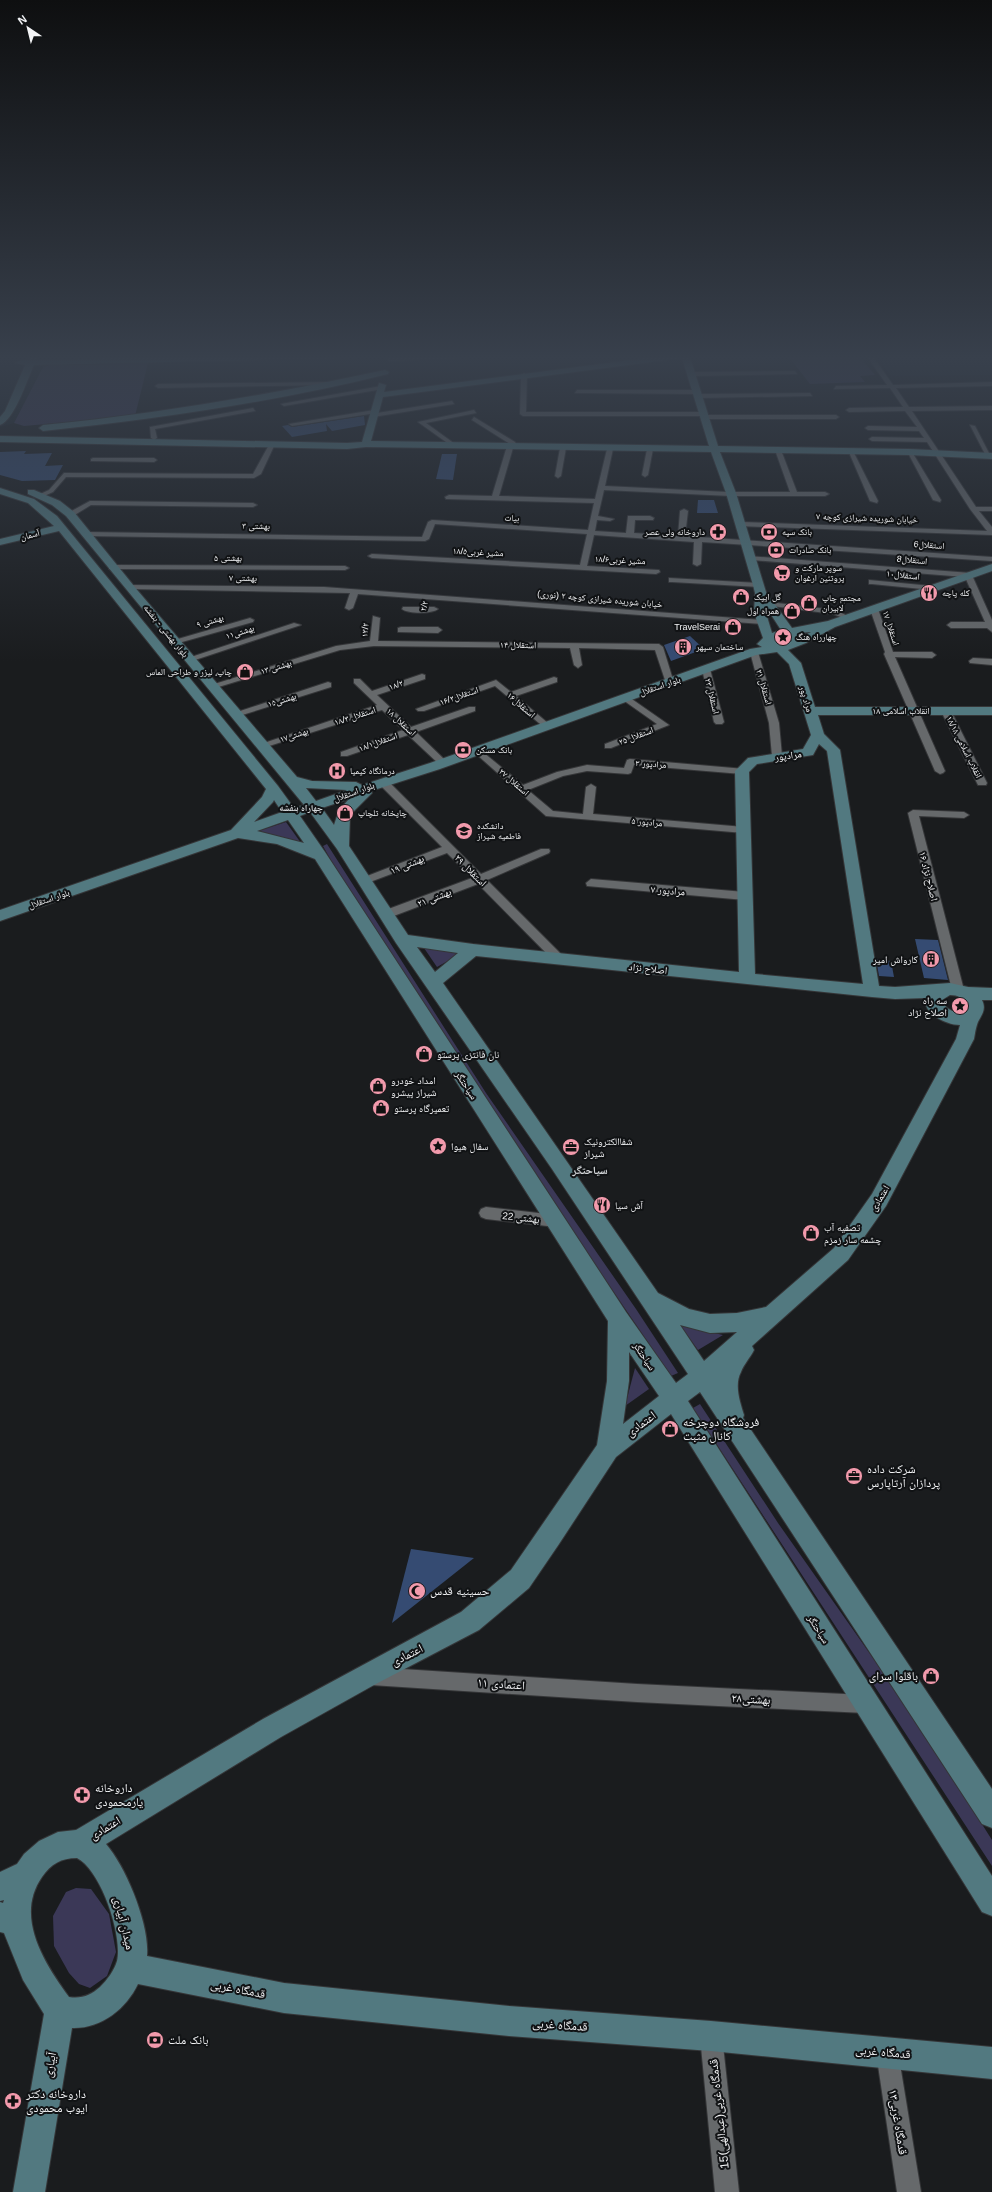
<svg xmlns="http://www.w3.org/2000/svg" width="992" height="2192" font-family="Arial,'Noto Naskh Arabic',sans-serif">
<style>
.built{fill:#1c242a}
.green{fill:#3b3857}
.building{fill:#354b72}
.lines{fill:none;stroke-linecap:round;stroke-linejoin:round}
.street-casing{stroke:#353638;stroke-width:2}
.secondary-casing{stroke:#353638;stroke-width:2}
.street{fill:#66696b;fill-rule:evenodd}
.secondary{fill:#527980;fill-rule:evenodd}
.labels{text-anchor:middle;stroke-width:4;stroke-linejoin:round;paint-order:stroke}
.far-street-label{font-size:9px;fill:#f3f4f6;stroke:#111315}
.far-poi-label{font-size:9px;fill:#f3f4f6;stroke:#111315;text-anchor:start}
.far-neighbourhood-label{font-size:9px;font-weight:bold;fill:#d3d6d9;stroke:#111315}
.street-label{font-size:10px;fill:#f3f4f6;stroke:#111315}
.poi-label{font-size:10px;fill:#f3f4f6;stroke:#111315;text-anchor:start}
.neighbourhood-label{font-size:11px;font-weight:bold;fill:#d3d6d9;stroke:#111315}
.near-poi-label{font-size:12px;fill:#f3f4f6;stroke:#111315;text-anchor:start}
.near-street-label{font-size:12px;fill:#f3f4f6;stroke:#111315}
</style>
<rect width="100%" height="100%" fill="#1a1c1e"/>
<!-- built -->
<g class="built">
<path d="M0 355H70L66 364 50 365 43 367 14 423 0 427Z"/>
<path d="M992 355V375L891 376 876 356Z"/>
</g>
<!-- green -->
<g class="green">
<path d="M858 355 875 375 860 376 865 382 810 384 788 356Z"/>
<path d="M148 363 135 416 24 426 14 423 43 367 50 365Z"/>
<path d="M286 822 301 843 258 831Z"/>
<path d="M327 844 486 1093 636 1309 678 1373 671 1376 583 1247 333 864 323 846Z"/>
<path d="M424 948 462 953 437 967Z"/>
<path d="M680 1325 723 1335 698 1350Z"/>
<path d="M635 1368 649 1389 625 1406Z"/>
<path d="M700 1404 778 1523 913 1715 992 1840V1866L693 1408Z"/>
<path d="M76 1888 91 1889 109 1914 116 1952 107 1976 90 1988 79 1984 69 1973 54 1946 53 1916 66 1892Z"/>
</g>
<!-- building -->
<g class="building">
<path d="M364 416 365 425 332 431 326 424 327 431 292 437 282 426 288 425 292 427Z"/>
<path d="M26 451 24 454 52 453 45 466 63 465 55 480 22 481 0 475V452Z"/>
<path d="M442 454H457L453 480 436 479Z"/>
<path d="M698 500H714L718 513H697Z"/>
<path d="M690 636 704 649 671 661 664 645Z"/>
<path d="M915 939 938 940 948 980 924 978Z"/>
<path d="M876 959 891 961 894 977 879 976Z"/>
<path d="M411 1549 474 1558 392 1623Z"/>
</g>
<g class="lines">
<!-- street casing -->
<g class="street-casing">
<g id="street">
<path d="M465 355H532L389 361 386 359 389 357Z"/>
<path d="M757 355H763L764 357 759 358Z"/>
<path d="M866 355H872L893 385 992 382V386L896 388 909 407 992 406V410L912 411 976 507H992V511H979L992 527V535L738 526 737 524 741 522 987 531 970 509 927 442 872 441 869 439 872 437 924 438 919 431 868 430 865 428 868 426 917 427 905 411 849 412 846 410 849 408 903 407 890 388 834 389 836 386 887 385Z"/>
<path d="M795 371 797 374 693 376 690 374 693 372Z"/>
<path d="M524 373 527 375 526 412H702L704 415H836L839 417 836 419H703L701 416H523L520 414 521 375Z"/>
<path d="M330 382 332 385 158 388 155 386 158 384Z"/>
<path d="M381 386 383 389 284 406 281 404Z"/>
<path d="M577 390H698L701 392 698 394 575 393Z"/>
<path d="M810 393 812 396 699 398 696 396 699 394Z"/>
<path d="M452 401 454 404 373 417 370 414 292 426 289 424 374 410 377 413Z"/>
<path d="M253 408 255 411 155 429 157 438 154 440 151 438 150 427Z"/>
<path d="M474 410 476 413 426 423 455 444V446L453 447 418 422Z"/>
<path d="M474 417 515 442 518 447 513 448 499 496 595 499 607 449 610 447 613 449 605 486 728 492H790L775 450 778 448 781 450 797 492H825L829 494 825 496H731L604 490 598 516 614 519 610 521 597 520 595 531 626 533 628 516H650L654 518 653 520H635L634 533 678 536 680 511 684 509 688 511 685 536 992 557V561L702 542 701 564 697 566 693 564 694 542 594 535 587 566 659 570 660 572 656 574 372 558 368 556 372 554 580 565 587 534 435 524 429 539 425 541 86 536 82 534 86 532 422 537 428 522 432 520 588 530 594 503 446 499 445 497 449 495 492 496 507 446 510 444 472 420Z"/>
<path d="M970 425 975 426 991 457 986 456Z"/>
<path d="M270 443 275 444 261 474 254 478 66 477 53 492 42 497 38 495 49 490 64 473 253 474Z"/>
<path d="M563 446 566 448 561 476 558 478 555 476 560 448Z"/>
<path d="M650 447 653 449 648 475 645 477 642 475 647 449Z"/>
<path d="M848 450 853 451 878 501 877 503 870 501Z"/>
<path d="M907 451 912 452 941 500 940 502 933 500Z"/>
<path d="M93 458H154L157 460 154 462 91 461V459Z"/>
<path d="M90 501 253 503 257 505 253 507 91 505 73 516 66 514Z"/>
<path d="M748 556 971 573 992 620V632L987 628H951L947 625 951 622H985L965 577 751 560H748Z"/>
<path d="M109 565 345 566 349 568 345 570 112 569H109Z"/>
<path d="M669 578 759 583 763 585 759 587 672 582H669Z"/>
<path d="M869 580 932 586 936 588 932 590 872 584H869Z"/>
<path d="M127 585 324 587 762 620 766 622 762 624 358 594 353 608 349 610 345 608 350 593 130 589 126 587Z"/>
<path d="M769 602 835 610 852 618 848 620 833 614 772 606 768 604Z"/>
<path d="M403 607H434L438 609C432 614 408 614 402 609Z"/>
<path d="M871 607 878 609 893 652H932L936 655 932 658 895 657 945 771 943 773 940 774 935 771 884 654 885 652 870 609Z"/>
<path d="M373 616 380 618 378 641 659 644 663 647 674 683 670 686 666 683 655 650 579 648 582 665 578 668 574 665 570 648 374 646 340 650 212 689 208 686 336 646 370 641Z"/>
<path d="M250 618 254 620 253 622 175 644 171 641Z"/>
<path d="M294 623 301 625 192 661 185 659Z"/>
<path d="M401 627H438L442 630 438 633 398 632V628Z"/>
<path d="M754 649 758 652 779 723 782 756 777 759 772 756 769 723 750 652Z"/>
<path d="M973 658 992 659V665L970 663 969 661Z"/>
<path d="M706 666 710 669 724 722 722 724H716L714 722 702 669Z"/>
<path d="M422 674 425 675V679L377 695 411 727 469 707H475V711L416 732 446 761V765H440L408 735 347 756H341V752L403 730 382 710 266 747H260L258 745 377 705 354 683V679H360L372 691Z"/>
<path d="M554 677 557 678V682L516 696 549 724V728L546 729 495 686 424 711H418L416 709 496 680 511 692Z"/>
<path d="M328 682 331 683V687L239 716H233L231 714Z"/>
<path d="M626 695 669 725 611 748H605V744L657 724 623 700V696Z"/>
<path d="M946 708 951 711 987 783 986 785H978L941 711Z"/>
<path d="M478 748 523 785 557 772 587 765 624 768 627 760 630 759 745 769 747 771 742 774 634 765 631 773 628 774 587 771 563 776 528 790 553 811 583 814 586 787 591 784 596 787 593 814 744 827 749 830 744 833 546 816 475 753 473 751Z"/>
<path d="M383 779 387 780 481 874 541 849H549L550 851 549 853 487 880 563 956 565 959 563 962H555L478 884 391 917H383L381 914 383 911 472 878 447 853 370 882H362L361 880 362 878 442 847 379 784V780Z"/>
<path d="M913 810 964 812 969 815 964 818 919 816 964 990 958 994 952 990 908 813Z"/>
<path d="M591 879 745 892 751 896 745 900 587 886 586 883Z"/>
<path d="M486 1207 556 1215 561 1217 563 1221 561 1225 556 1227 486 1219 481 1217 479 1213 481 1209Z"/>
<path d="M371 1667 637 1684 865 1695 872 1697 874 1704 872 1711 865 1713 637 1702 371 1685 364 1683 362 1676 364 1669Z"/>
<path d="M711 2025 719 2028 722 2036 739 2192H715L700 2036 703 2028Z"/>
<path d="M887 2041 895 2044 898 2052 921 2192H897L876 2052 879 2044Z"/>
</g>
</g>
<!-- secondary casing -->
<g class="secondary-casing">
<g id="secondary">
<path d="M30 355H38L36 360 275 355H394L390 357 34 365C28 378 14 421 0 425V417L5 411 25 365 15 363 19 361 28 360Z"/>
<path d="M669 355H692L690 357 718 446 909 449 992 453V459L909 455 720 452 736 493 766 592 792 628 828 621 992 564V571L835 627 806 643 788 650 801 663 815 707H992V715H818L824 734 840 750 879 986 895 987 950 983 968 987 992 988V1000H982C986 1008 983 1013 979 1020 976 1025 975 1034 974 1039L886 1206 848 1260 752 1346 754 1350C750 1358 744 1364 741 1372 734 1385 740 1402 744 1415L743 1418 992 1789V1828L982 1824 700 1392 688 1401 992 1876V1916L982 1912 671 1414 616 1457 559 1544 529 1588 479 1630 374 1685 281 1737 106 1844C126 1867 150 1925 147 1956L284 1983 509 2006 711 2021 992 2047V2079L711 2051 509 2036 284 2013 138 1984C126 2009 101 2029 72 2028L45 2192H13L44 2014 23 1980 4 1933 0 1932V1902L3 1903 4 1900 0 1901V1872L17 1864 24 1854 39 1841 58 1832 76 1830 263 1719 461 1612 511 1570 597 1445 607 1381 608 1321 315 859 277 844 238 838 0 921V910L231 830 262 797 266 789 59 531 0 545V539L54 526 28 503 0 494V488L34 499 57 516 278 786 294 808 304 805 66 516 52 505 28 494V490H34L60 501 74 512 138 591 297 777 312 781 356 782 362 785 430 763 750 649 762 647 757 644 763 638 754 613 755 593 753 585 726 493 711 452 366 447 347 449 0 442V436L347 443 362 442 379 383 386 385 384 392ZM682 358 709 446 371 441 383 397ZM766 607 781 630 772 633 766 613ZM811 632 801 637 798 633ZM787 636 792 641 782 644 777 640ZM777 652 789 664 811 735 803 749 748 758 735 771 739 972 473 944 408 935 349 846 350 815 372 793 371 791 440 769 756 655ZM819 744 827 751 863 984 755 974 749 772 757 764 813 755ZM306 788 347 790 316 801ZM349 799 339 810 334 825 322 808ZM274 800 282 812 254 822 273 802ZM310 812 337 849 396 943 552 1169 688 1374 676 1383 626 1312 325 852 300 816ZM288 820 304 843 257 831ZM417 947 458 953 435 972ZM476 956 872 997 895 999 926 998C922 1014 947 1025 960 1025L956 1039 872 1194 834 1248 766 1307 737 1313 710 1314 689 1309 658 1293 443 983ZM950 995C958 995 963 998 968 1005L967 1011C957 1015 945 1010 942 1000ZM680 1325 710 1333 737 1332 704 1361ZM629 1352 659 1396 623 1424 629 1381ZM77 1858C101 1870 123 1936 117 1961 114 1971 107 1980 100 1987 91 1995 82 1999 69 1997 45 1964 14 1917 42 1877 51 1864 61 1858 77 1858Z"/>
<path d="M385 370 389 372 388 374C275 402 159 419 43 431L39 428 43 425C158 414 272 394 385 370Z"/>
</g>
</g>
<!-- street -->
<use href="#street" class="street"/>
<!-- secondary -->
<use href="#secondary" class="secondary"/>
</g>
<!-- sky -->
<linearGradient id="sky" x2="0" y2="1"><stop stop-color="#0e0f10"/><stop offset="0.54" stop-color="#38404c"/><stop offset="1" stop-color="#38404c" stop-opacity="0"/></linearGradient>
<rect width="992" height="662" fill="url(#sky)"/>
<!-- icons -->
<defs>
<g id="pharmacy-disc" transform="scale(0.9)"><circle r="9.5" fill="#f29aac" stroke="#111315"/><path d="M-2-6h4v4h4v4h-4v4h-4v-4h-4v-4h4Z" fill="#111"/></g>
<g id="bank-disc" transform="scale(0.9)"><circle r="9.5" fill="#f29aac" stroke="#111315"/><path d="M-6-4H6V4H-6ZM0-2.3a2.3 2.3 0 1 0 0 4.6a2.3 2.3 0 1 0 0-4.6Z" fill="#111"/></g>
<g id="supermarket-disc" transform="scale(0.9)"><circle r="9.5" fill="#f29aac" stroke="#111315"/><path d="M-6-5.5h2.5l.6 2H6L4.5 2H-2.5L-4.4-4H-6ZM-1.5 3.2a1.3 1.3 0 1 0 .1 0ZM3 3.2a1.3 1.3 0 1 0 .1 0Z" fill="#111"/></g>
<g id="restaurant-disc" transform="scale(0.9)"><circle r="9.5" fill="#f29aac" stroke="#111315"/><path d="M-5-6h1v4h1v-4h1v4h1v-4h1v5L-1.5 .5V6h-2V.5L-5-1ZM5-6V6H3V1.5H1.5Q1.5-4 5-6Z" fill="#111"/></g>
<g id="shop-disc" transform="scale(0.9)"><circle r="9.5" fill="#f29aac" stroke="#111315"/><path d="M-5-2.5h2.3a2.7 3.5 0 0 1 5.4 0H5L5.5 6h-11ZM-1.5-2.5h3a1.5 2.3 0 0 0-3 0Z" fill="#111"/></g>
<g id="sight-disc" transform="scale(0.9)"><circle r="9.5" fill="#f29aac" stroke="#111315"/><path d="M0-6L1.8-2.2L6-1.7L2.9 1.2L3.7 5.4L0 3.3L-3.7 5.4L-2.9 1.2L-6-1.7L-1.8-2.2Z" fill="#111"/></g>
<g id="building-disc" transform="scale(0.9)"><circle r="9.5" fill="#f29aac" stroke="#111315"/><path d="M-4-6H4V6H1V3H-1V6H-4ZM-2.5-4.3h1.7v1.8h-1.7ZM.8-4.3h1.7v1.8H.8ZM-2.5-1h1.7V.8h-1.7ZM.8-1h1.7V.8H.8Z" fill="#111"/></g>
<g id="hospital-disc" transform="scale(0.9)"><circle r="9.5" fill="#f29aac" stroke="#111315"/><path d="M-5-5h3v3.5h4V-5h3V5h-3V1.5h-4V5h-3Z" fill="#111"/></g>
<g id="university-disc" transform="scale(0.9)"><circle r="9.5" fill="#f29aac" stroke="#111315"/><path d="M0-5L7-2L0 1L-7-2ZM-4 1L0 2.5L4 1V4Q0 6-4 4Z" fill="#111"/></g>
<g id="office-disc" transform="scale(0.9)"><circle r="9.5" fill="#f29aac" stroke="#111315"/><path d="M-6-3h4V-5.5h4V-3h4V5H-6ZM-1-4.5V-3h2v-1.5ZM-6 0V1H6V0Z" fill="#111"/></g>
<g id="mosque-disc" transform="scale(0.9)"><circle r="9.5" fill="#f29aac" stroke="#111315"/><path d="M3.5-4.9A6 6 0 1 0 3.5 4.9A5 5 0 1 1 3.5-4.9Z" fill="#111"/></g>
</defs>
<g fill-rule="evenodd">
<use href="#pharmacy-disc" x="718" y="532"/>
<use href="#bank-disc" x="769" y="532"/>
<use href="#bank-disc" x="776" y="550"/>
<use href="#supermarket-disc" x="782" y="573"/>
<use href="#restaurant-disc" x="929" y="593"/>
<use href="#shop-disc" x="741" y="597"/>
<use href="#shop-disc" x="809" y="603"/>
<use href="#shop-disc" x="792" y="611"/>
<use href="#shop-disc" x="733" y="627"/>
<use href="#sight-disc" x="783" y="637"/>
<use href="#building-disc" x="683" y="647"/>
<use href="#shop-disc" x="245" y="672"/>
<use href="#bank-disc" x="463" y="750"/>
<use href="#hospital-disc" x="337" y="771"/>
<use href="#shop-disc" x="345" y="813"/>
<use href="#university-disc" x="464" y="831"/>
<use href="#building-disc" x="931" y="959"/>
<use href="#sight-disc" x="960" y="1006"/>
<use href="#shop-disc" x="424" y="1054"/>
<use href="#shop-disc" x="378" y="1086"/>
<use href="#shop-disc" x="381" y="1108"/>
<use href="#sight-disc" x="438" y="1146"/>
<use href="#office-disc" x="571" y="1147"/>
<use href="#restaurant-disc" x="602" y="1205"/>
<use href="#shop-disc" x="811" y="1233"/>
<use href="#shop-disc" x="670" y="1429"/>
<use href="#office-disc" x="854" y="1476"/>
<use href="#mosque-disc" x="417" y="1591"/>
<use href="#shop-disc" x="931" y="1676"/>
<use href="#pharmacy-disc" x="82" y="1795"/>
<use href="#bank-disc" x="155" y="2040"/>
<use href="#pharmacy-disc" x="13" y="2101"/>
</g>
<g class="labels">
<!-- far-street labels -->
<g class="far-street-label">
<text transform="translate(512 518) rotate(4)" y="3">بیات</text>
<text transform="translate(867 518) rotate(2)" y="3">خیابان شوریده شیرازی کوچه ۷</text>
<text transform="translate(256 526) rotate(1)" y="3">بهشتی ۳</text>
<text transform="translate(30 535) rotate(-14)" y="3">آسمان</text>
<text transform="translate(929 545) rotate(4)" y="3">استقلال6</text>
<text transform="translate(478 552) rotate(3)" y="3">مشیر غربی۱۸/۵</text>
<text x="228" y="561">بهشتی ۵</text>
<text transform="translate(620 560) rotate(3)" y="3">۱۸/۶مشیر غربی</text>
<text transform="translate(912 560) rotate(5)" y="3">استقلال8</text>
<text transform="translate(903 575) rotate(6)" y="3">استقلال۱۰</text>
<text transform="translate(243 578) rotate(1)" y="3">بهشتی ۷</text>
<text transform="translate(600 599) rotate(5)" y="3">خیابان شوریده شیرازی کوچه ۲ (نوری)</text>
<text transform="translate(424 606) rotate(-78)" y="3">۲/۲</text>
<text transform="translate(210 621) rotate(-16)" y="3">بهشتی ۹</text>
<text transform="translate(891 628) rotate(72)" y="3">۱۷ استقلال</text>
<text transform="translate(365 630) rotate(-86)" y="3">۱۳/۲</text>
<text transform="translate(166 631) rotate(51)" y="3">بلوار بهشتی - بنفشه</text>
<text transform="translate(240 632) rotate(-17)" y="3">بهشتی۱۱</text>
<text transform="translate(518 645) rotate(1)" y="3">استقلال ۱۴</text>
<text transform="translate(276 667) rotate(-17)" y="3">بهشتی ۱۳</text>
<text transform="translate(396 685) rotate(-19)" y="3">۱۸/۲</text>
<text transform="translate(660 686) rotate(-19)" y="3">بلوار استقلال</text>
<text transform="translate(764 687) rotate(74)" y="3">۲۱ استقلال</text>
<text transform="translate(459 696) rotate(-19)" y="3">استقلال۱۶/۲</text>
<text transform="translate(712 696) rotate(76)" y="3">۲۳ استقلال</text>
<text transform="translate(806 699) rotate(73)" y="3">مراد پور</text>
<text transform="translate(282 700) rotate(-17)" y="3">بهشتی۱۵</text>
<text transform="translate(521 705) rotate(41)" y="3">استقلال۱۶</text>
<text x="901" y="714">۱۸ انقلاب اسلامی</text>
<text transform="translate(355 716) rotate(-18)" y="3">۱۸/۳ استقلال</text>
<text transform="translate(401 722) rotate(43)" y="3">استقلال ۱۸</text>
<text transform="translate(294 735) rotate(-18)" y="3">بهشتی۱۷</text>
<text transform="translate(636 736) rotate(-21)" y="3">۲۵ استقلال</text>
<text transform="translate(378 742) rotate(-20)" y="3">استقلال۱۸/۱</text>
<text transform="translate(964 747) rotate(63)" y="3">۱۸/۱۸ انقلاب اسلامی</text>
<text transform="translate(651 764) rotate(4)" y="3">۳ مرادپور</text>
<text transform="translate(514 782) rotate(41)" y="3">۲۷ استقلال</text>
<text transform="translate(354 792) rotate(-20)" y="3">بلوار استقلال</text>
<text transform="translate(647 822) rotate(5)" y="3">۵ مرادپور</text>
<text transform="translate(49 899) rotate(-19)" y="3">بلوار استقلال</text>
</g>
<!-- far-poi labels -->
<g class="far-poi-label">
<text x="705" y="535" text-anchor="end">داروخانه ولی عصر</text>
<text x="782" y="535">بانک سپه</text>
<text x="789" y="553">بانک صادرات</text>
<text x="795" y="571">سوپر مارکت و<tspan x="795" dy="10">پروتئین ارغوان</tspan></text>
<text x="942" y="596">کله پاچه</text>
<text x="754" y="600">گل ایپک</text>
<text x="822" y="601">مجتمع چاپ<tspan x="822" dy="10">لابيران</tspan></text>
<text x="779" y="614" text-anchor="end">همراه اول</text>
<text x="720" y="630" text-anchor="end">TravelSerai</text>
<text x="796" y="640">چهارراه هنگ</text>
<text x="696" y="650">ساختمان سپهر</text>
<text x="232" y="675" text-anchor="end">چاپ، لیزر و طراحی الماس</text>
<text x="476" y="753">بانک مسکن</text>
<text x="350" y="774">درمانگاه کیمیا</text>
<text x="358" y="816">چاپخانه تلچاپ</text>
<text x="477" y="829">دانشکده<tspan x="477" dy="10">فاطمیه شیراز</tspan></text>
</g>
<!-- far-neighbourhood labels -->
<g class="far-neighbourhood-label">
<text x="301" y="811">چهاراه بنفشه</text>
</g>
<!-- street labels -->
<g class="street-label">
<text transform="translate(788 755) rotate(-8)" y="4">مرادپور</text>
<text transform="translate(407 864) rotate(-22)" y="4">۱۹ بهشتی</text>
<text transform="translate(471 870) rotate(45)" y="4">۲۹ استقلال</text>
<text transform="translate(929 876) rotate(76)" y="4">۱۶ اصلاح نژاد</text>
<text transform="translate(668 890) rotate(5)" y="4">۷ مرادپور</text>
<text transform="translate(434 897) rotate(-21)" y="4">۲۱ بهشتی</text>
<text transform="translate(648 968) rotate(6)" y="4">اصلاح نژاد</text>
<text transform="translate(467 1085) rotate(57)" y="4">سیاحتگر</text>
<text transform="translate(879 1198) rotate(-59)" y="4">اعتمادی</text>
<text transform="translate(521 1217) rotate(6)" y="4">22 بهشتی</text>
<text transform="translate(645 1356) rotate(56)" y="4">سیاحتگر</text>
<text transform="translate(819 1629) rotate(58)" y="4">سیاحتگر</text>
</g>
<!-- poi labels -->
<g class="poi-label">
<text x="918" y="963" text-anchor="end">کارواش امیر</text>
<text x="947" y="1004" text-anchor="end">سه راه<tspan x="947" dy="12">اصلاح نژاد</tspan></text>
<text x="437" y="1058">نان فانتزی پرستو</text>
<text x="391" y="1084">امداد خودرو<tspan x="391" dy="12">شیراز پیشرو</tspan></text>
<text x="394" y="1112">تعمیرگاه پرستو</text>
<text x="584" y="1145">شفاالکترونیک<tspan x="584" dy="12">شیراز</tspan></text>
<text x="451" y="1150">سفال هیوا</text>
<text x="615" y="1209">آش سیا</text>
<text x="824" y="1231">تصفیه آب<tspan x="824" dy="12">چشمه سار زمزم</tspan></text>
</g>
<!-- neighbourhood labels -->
<g class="neighbourhood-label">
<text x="590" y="1174">سیاحتگر</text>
</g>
<!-- near-poi labels -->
<g class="near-poi-label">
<text x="683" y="1426">فروشگاه دوچرخه<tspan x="683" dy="14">کانال مثبت</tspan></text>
<text x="867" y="1473">شرکت داده<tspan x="867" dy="14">پردازان آرتاپارس</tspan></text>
<text x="430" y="1595">حسینیه قدس</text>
<text x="918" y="1680" text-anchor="end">باقلوا سرای</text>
<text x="95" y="1792">داروخانه<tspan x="95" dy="14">یارمحمودی</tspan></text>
<text x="168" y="2044">بانک ملت</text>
<text x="26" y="2098">داروخانه دکتر<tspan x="26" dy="14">ایوب محمودی</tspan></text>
</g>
<!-- near-street labels -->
<g class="near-street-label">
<text transform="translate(641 1424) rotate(-37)" y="4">اعتمادی</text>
<text transform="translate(407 1655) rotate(-27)" y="4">اعتمادی</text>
<text transform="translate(501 1684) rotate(4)" y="4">۱۱ اعتمادی</text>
<text transform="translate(751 1699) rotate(3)" y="4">۲۸بهشتی</text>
<text transform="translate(105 1828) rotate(-31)" y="4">اعتمادی</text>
<text transform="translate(124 1923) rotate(76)" y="4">میدان آبیاری</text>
<text transform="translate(238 1989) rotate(11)" y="4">قدمگاه غربی</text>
<text transform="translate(560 2025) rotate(4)" y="4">قدمگاه غربی</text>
<text transform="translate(883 2052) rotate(5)" y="4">قدمگاه غربی</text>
<text transform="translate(50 2065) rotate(-80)" y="4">آبیاری</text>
<text transform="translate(719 2114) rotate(-96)" y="4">15قدمگاه غربی(عبدالهی)</text>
<text transform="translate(898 2122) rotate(81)" y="4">قدمگاه غربی۱۳</text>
</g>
</g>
<!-- north arrow -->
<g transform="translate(28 28) rotate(325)" stroke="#111315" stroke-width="3" paint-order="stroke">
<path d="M0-3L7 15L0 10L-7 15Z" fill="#f3f4f6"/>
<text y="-6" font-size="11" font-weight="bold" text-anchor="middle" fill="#f3f4f6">N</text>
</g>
</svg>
